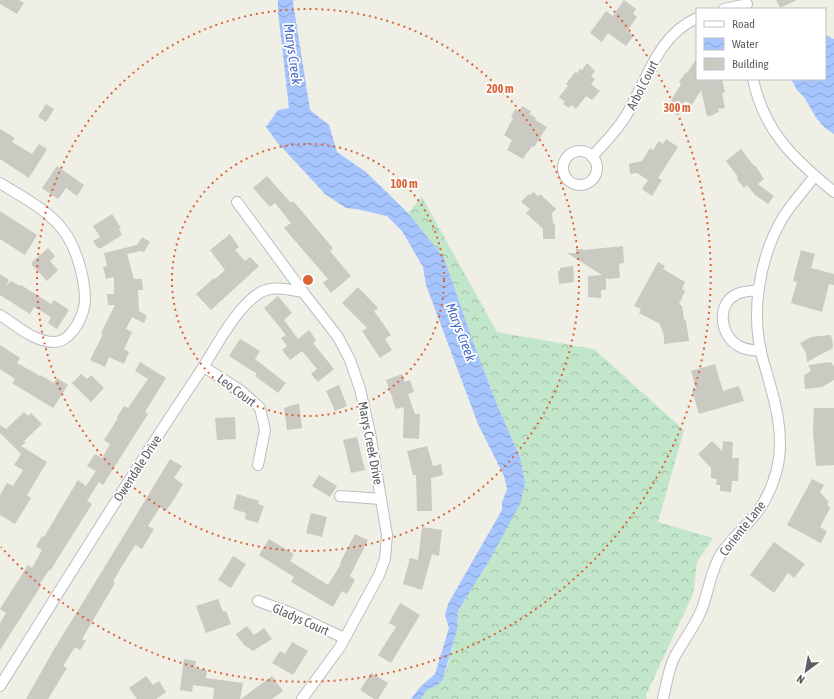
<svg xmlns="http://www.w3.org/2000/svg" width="834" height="699" font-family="'Asap Condensed',sans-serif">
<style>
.forest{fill:url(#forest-crowns)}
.water{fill:url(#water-waves)}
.building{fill:#cac9c2}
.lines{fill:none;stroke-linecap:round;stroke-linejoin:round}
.street-casing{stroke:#bcbdc3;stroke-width:12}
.street{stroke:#fff;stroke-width:10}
.ring{fill:none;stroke:#da6437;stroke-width:2;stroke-dasharray:2 4}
.labels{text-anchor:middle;stroke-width:3.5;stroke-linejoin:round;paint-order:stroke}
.street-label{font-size:13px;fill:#5d5f65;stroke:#fff}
.water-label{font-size:14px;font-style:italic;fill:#476ac3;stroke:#fff}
.centre{fill:#da6437;stroke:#fff;stroke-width:2}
.ring-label{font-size:12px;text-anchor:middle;font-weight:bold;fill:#da6437;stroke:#fff;stroke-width:3.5;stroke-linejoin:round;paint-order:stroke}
</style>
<defs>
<pattern id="forest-crowns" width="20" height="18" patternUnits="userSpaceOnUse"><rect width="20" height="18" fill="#c2e6c9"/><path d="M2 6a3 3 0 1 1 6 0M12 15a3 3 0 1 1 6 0" fill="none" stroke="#a1bea7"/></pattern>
<pattern id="water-waves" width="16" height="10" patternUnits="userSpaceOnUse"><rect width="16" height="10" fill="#a6c5fe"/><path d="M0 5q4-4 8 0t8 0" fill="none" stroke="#8aa3d1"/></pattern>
</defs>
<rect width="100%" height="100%" fill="#efefe5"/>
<!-- forest -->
<path class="forest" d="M422 197 497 332 594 349 684 430 658 522 713 538 697 562 693 594 646 695 647 699H421L427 690 438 685 446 672 457 630 458 611 489 561 520 457 498 407 472 339 444 259 408 213Z"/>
<!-- water -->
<g class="water">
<path d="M278 0H294L293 2 310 110 329 125 337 152 366 172 408 213 444 258 472 339 498 407 520 457 525 483 521 502 489 561 458 611 457 630 443 679 438 685 427 690 421 699H411L420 687 435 674 449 628 445 615 448 604 502 510V502L507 489 504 476 478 424 426 285 423 267 402 231 387 216 356 209 346 208 325 194 276 141 266 127 278 110 289 108 278 12Z"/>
<path d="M825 35 834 39V134L825 128 817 119 804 97 797 90 792 81V79H825Z"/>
</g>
<!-- building -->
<g class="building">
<path d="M0 0H19L24 3 17 14 0 4Z"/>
<path d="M624 0 636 9 633 14 637 17 627 31 634 35 626 46 608 33 602 42 590 33 606 11 613 16Z"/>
<path d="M776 0H797L780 8Z"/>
<path d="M697 58V79H722L725 92 722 93 725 108 718 109 719 112 714 114V115L707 116 701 90 692 105 685 101 680 109 670 102 681 84 679 82 686 72 687 73Z"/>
<path d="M587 63 595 71 591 76 595 79 591 84 600 91 592 100 586 96 576 109 571 105 569 108 563 104 565 102 559 97 568 86 566 84 575 72 577 73 580 69 582 70Z"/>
<path d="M46 104 54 109 46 122 38 117Z"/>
<path d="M522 106 531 111 530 114 536 118 535 120 547 127 534 147 532 146 529 151H528L523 159 507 150 512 140 504 135 513 118 511 117 515 109 519 111Z"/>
<path d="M0 129 15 138 12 142 32 154 39 144 47 149 29 178 0 159Z"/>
<path d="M666 139 678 147 658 178 662 180 652 196 642 189 648 180 637 173 630 174 629 164 642 161 650 148 653 150 659 141 663 144Z"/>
<path d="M741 149 754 166 755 165 764 179 758 184 774 196 768 204 755 195 747 185 744 188 737 179 738 177 726 161Z"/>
<path d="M57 166 84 185 77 196 66 188 58 199 42 188Z"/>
<path d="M267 176 291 203 293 201 333 248 330 251 351 276 331 293 323 283 328 279 284 228 291 223 275 203 270 207 253 188Z"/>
<path d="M533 192 538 196 540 194 556 209 552 213 553 224H555V239H543V229L526 213 530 209 521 202 529 194 530 195Z"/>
<path d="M0 211 37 235 25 255 0 239Z"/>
<path d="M112 214 121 228 119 229 122 235 101 248H98L93 241 100 237 93 226Z"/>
<path d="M230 234 239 247 235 250 245 261 250 257 259 266 211 310 196 294 214 278 215 279 225 270 210 250Z"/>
<path d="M142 237 150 242 144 252 141 251 127 254 134 279H142L143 290H138L139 311 147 316 144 323 132 317 126 329 132 332 124 349 129 352 124 364 109 357 105 367 90 360 103 334 101 333 115 305H108L107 294H114V277L106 279 103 267 107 266 104 253 137 245Z"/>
<path d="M623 246 624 263 619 264 620 278 608 279 606 278V290H601V298L588 297V276L602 275 567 253H576V249H583V250Z"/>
<path d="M48 248 55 256 50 261 58 270 47 281 32 265V262Z"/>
<path d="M801 250 815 254 811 268 834 274V285L829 284 822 312 791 303 797 282 793 281Z"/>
<path d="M658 262 665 266 663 269 685 282 682 289 685 291 679 304 682 306 684 319 686 321 689 341 664 344V336L660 324 639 313 641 309 634 306Z"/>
<path d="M573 266 574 282 559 284 558 271H560V268Z"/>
<path d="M0 274 9 280 6 286 11 281 20 286 21 285 51 304 54 300 69 310 57 329 48 323 51 317 34 307 30 314 0 295Z"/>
<path d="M358 287 378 308 374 311 391 335 385 339 392 350 380 358 362 331 367 328 342 303Z"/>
<path d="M278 296 292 313 284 320 298 339 309 330 316 340 313 343 334 369 318 382 311 374 317 369 302 351 290 360 282 350 287 346 281 338 286 335 264 308Z"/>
<path d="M830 335 832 338 833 348 807 362 806 353 800 343 811 337Z"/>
<path d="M240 339 260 351 255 359 286 383 278 393 255 376 257 374 229 356Z"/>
<path d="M0 345 20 358 17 363 40 376V375L54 383 57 378 68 385 53 408 12 383 15 379 0 369Z"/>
<path d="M140 362 166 378 145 412 148 414 103 485 99 482 87 501 92 504 50 571 49 570 39 585 41 586 0 650V623L6 613 0 609 28 565 32 568 42 550 36 546 42 536 44 537 78 480 86 486 96 471 87 466 95 454 102 458 110 444 104 440 118 418 117 417 124 406 128 408 148 379 135 371Z"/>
<path d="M831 362 834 367V380L822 387 805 389 804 375 811 371 808 365Z"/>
<path d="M715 364 723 391 739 386 744 401 699 414 692 390 696 389 691 371Z"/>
<path d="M81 374 87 379 91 375 104 388 91 402 72 383Z"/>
<path d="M402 374 405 382 410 380 414 392 408 394 415 414H420L419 439 403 438 404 407 396 409 386 380Z"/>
<path d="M339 385 347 406 335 411 326 391Z"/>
<path d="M299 404 302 428 287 430 284 408 293 405Z"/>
<path d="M814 408H834V465L816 466 813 432Z"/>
<path d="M24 412 28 416 31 413 42 424 24 441 26 442 21 446 47 462 27 495 31 498 15 524 0 515V495L7 483 13 486 23 470 14 465 21 454 0 433V425L6 429Z"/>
<path d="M235 417 236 439 217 440 215 418Z"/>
<path d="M357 437 365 470 351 473 343 440Z"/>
<path d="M712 441 722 451 723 441 733 442 732 458H739L738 478V481H732L731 492 720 491V485H716L717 479 711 478V468L698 454Z"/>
<path d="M427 446 433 466 441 464 443 475 431 478 432 511H417L416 475H413L407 451Z"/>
<path d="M170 459 182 466 174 478 183 484 173 501 166 511 160 507 148 526 154 529 142 549 135 545 113 581 115 583 82 639 86 641 80 650 75 647 63 666 67 668 48 699H26L53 651 123 537Z"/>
<path d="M319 475 337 486 330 497 312 486Z"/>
<path d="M812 479 824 485 820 492 829 502 827 504 830 508 820 527 827 531 821 543 787 525Z"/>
<path d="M237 494 259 501 258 504 264 506 258 523 245 519 246 513 233 509Z"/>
<path d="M311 513 327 517 322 537 306 533Z"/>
<path d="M422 527 442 530 439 556 432 554 422 590 403 584 410 558 418 560Z"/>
<path d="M355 534 368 540 350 576 355 580 347 594 342 591 333 607 291 582 294 577 259 555 269 539 294 554 290 561 328 585 341 564 340 563Z"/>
<path d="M774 542 805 564 794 578 788 573 774 593 750 575Z"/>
<path d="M233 556 246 564 231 588 218 580Z"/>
<path d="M218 599 223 612 226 611 231 624 206 633 196 606Z"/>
<path d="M400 603 420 615 391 663 378 655 396 627 389 623Z"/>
<path d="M247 626 254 635 264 628 272 639 253 651 244 645 236 634Z"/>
<path d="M292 642 308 651 293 675 272 663 280 651 285 654Z"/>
<path d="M184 659 196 661 195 668 207 670 206 678 243 683 240 699H213L214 688 193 685 192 692 180 690Z"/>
<path d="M371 673 388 683 378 699H374L360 690Z"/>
<path d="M146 676 153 685 159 681 166 692 156 699H137L129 688Z"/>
<path d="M272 676 283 691 272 699H241Z"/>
</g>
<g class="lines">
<!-- street casing -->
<g class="street-casing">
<g id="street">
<path d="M724 9 747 4"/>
<path d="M753 79C764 132 794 159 834 192"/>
<circle cx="580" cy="168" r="17"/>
<path d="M592 157C604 143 618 130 627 114 647 80 658 35 697 18"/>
<path d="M0 183C22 197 47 209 63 230 76 246 85 279 85 299 85 310 79 324 72 332 68 337 61 342 54 342 34 342 16 325 0 315"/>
<path d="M237 202 303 292 338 337 350 360 360 389 370 433 387 535 385 559 379 575 340 647 302 699"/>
<path d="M758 290C751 291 744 291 737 294 716 304 720 334 737 345 744 350 752 350 761 351"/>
<path d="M204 367 240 390 260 408 265 430 258 465"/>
<path d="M340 496 381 499"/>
<path d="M258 601 291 613 344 638"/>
<path d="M0 686C65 583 128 479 196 378 214 352 235 307 261 292 274 285 290 290 303 292"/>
<path d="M663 699C666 686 668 671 674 658 682 642 694 628 701 611 709 592 710 571 721 554 729 542 739 533 749 522 763 507 772 489 777 469 786 432 773 395 763 360 750 314 759 259 782 219 791 204 804 190 815 176"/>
</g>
</g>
<!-- street -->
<use href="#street" class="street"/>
</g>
<!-- distance rings -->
<g class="ring">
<circle cx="308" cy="280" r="136"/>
<circle cx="308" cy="280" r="271"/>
<path d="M606 2A407 407 0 1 1 1 547"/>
</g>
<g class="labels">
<!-- street labels -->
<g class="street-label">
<text transform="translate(642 85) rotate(-63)" y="5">Arbol Court</text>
<text transform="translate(237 390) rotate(37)" y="5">Leo Court</text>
<text transform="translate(371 443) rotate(79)" y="5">Marys Creek Drive</text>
<text transform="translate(137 468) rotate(-57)" y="5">Owendale Drive</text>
<text transform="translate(742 528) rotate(-52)" y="5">Coriente Lane</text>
<text transform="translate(301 619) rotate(24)" y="5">Gladys Court</text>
</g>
<!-- water labels -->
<g class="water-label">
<text transform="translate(293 54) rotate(82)" y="5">Marys Creek</text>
<text transform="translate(461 332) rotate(69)" y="5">Marys Creek</text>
</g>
</g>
<circle cx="308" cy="280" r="6" class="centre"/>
<g class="ring-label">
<text x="500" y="93">200 m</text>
<text x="677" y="112">300 m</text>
<text x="404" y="188">100 m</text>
</g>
<!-- legend -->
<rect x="696" y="8" width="130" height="72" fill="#ffffff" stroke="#bebfc1"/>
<rect x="704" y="21" width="20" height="6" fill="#ffffff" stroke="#bebfc1"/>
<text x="732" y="28" font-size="12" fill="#5d5f65">Road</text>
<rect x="704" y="38" width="20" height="12" fill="url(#water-waves)" stroke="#bebfc1"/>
<text x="732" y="48" font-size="12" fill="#5d5f65">Water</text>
<rect x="704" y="58" width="20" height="12" fill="#cac9c2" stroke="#bebfc1"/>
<text x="732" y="68" font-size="12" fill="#5d5f65">Building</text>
<!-- north arrow -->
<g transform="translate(806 671) rotate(212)" stroke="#ffffff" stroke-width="3" paint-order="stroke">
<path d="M0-3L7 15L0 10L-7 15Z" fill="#5d5f65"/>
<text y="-6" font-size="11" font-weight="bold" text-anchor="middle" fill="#5d5f65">N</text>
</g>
</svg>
